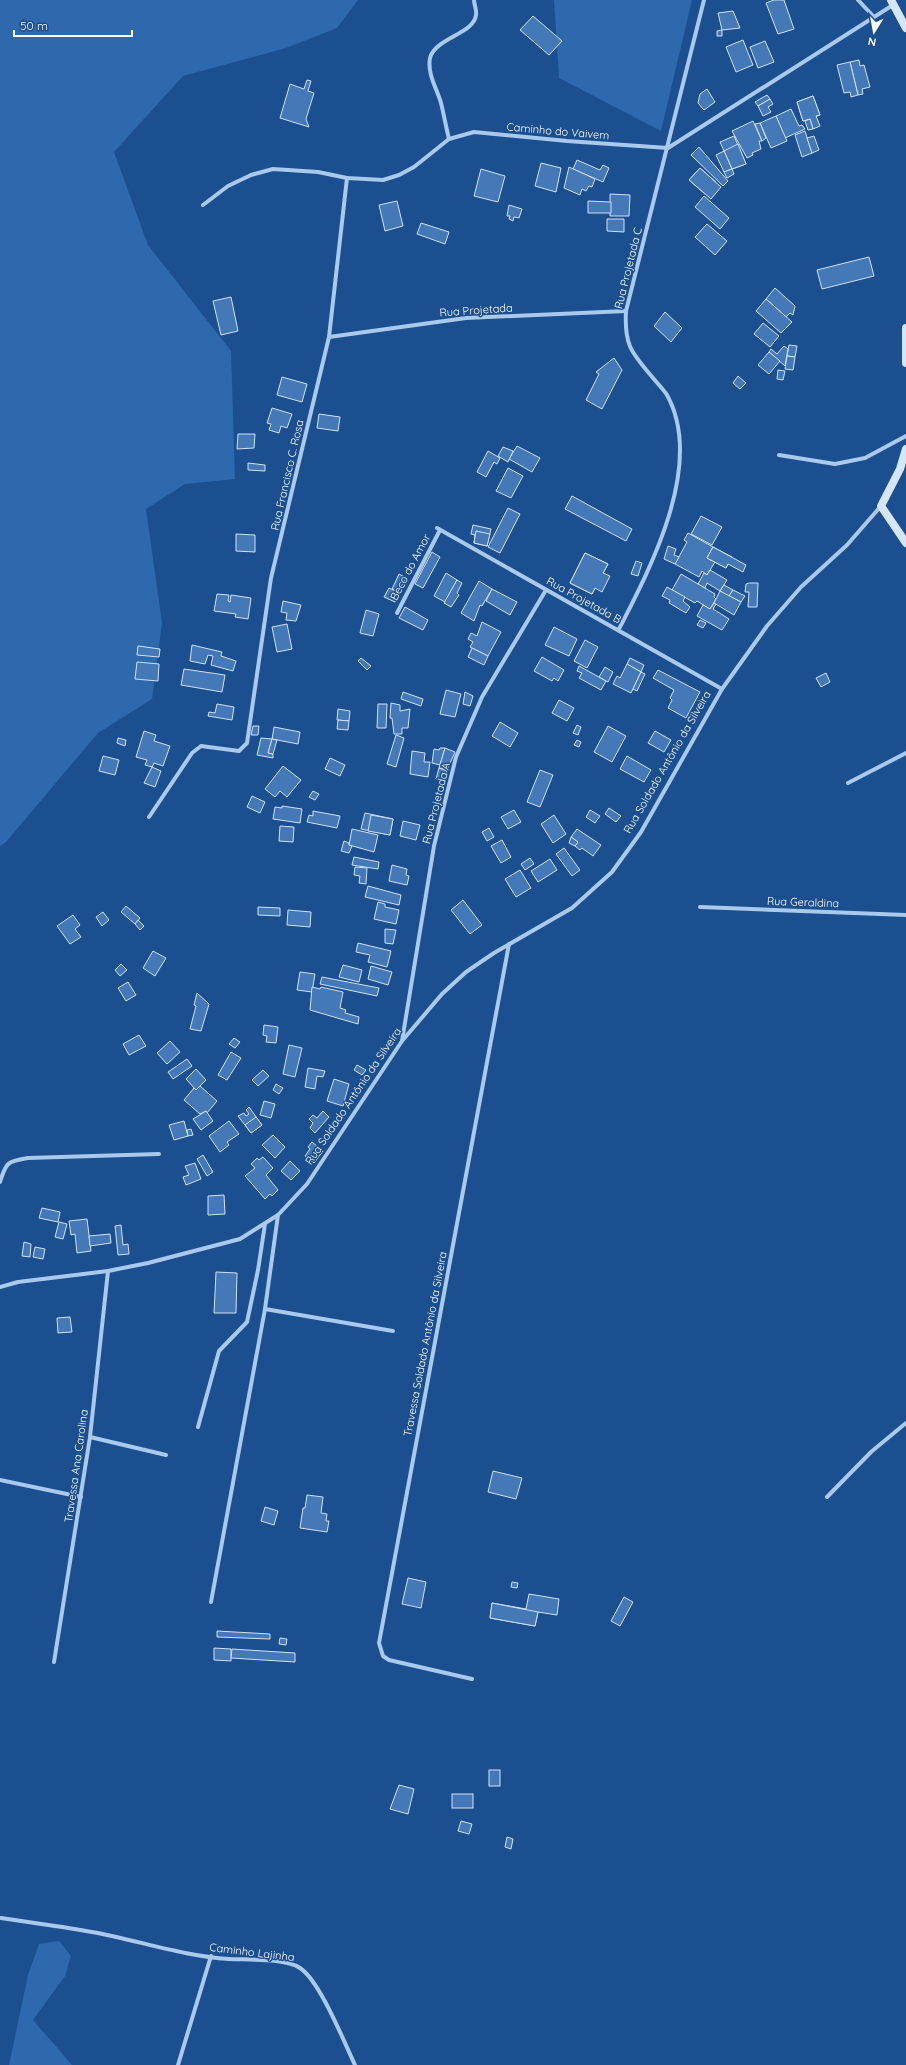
<svg xmlns="http://www.w3.org/2000/svg" width="906" height="2065" font-family="Quicksand,sans-serif">
<style>
.green{fill:#2e69ad}
.building{fill:#4478b7;stroke:#cfe3fa}
.lines{fill:none;stroke-linecap:round;stroke-linejoin:round}
.street{stroke:#a9c9ee;stroke-width:4}
.secondary{stroke:#d6e6fa;stroke-width:8}
.labels{text-anchor:middle;stroke-width:3;stroke-linejoin:round;paint-order:stroke}
.street-label{font-size:11px;fill:#fff;stroke:#1b4f8f}
</style>
<rect width="100%" height="100%" fill="#1b4f8f"/>
<!-- green -->
<g class="green">
<path d="M0 0H358L337 28 286 48 183 76 114 152 148 245 231 351 235 479 185 484 146 509 162 623 152 699 98 733 6 842 0 846Z"/>
<path d="M554 0H692L661 131 559 78Z"/>
<path d="M59 1941 71 1956 65 1976 33 2020 72 2065H9L28 1975 39 1944Z"/>
</g>
<!-- building -->
<g class="building">
<path d="M774 0H784L794 29 778 34 766 3Z"/>
<path d="M733 11 740 28 722 30 718 13Z"/>
<path d="M533 16 562 41 549 55 520 30Z"/>
<path d="M722 30V36H717V31Z"/>
<path d="M743 40 753 65 736 72 726 47Z"/>
<path d="M765 41 774 62 758 68 750 47Z"/>
<path d="M859 60 860 66 864 65 870 87 862 89 863 94 858 95 850 62Z"/>
<path d="M850 62 858 95 851 97 850 92 844 93 837 65Z"/>
<path d="M307 80 311 81 308 91 314 93 306 119 309 127 280 118 290 84 304 89Z"/>
<path d="M707 89 715 102 704 110 698 103 700 94Z"/>
<path d="M767 95 770 99 758 106 755 102Z"/>
<path d="M813 96 820 115 803 121 797 102Z"/>
<path d="M813 96 820 115 816 116 820 126 813 129 810 119 803 121 797 102Z"/>
<path d="M770 99 773 104 768 107 771 112 763 116 758 106Z"/>
<path d="M791 109 799 126 802 125 805 129 785 138 776 116Z"/>
<path d="M776 116 787 141 771 148 760 123Z"/>
<path d="M810 119 813 129 808 130 805 121Z"/>
<path d="M753 121 762 141H759L761 149 752 153 753 155 747 158 732 131Z"/>
<path d="M760 123 766 138 762 141 755 124Z"/>
<path d="M805 131 812 153 802 157 795 135Z"/>
<path d="M734 136 746 164 732 169 720 142Z"/>
<path d="M814 136 819 150 812 153 807 138Z"/>
<path d="M738 144 746 164 732 169 724 151Z"/>
<path d="M699 147 728 181 723 186 691 155Z"/>
<path d="M724 151 732 169 724 172 716 155Z"/>
<path d="M577 160 600 170 603 165 609 168 603 182 573 169Z"/>
<path d="M541 163 561 168 556 192 535 186Z"/>
<path d="M569 167 595 179 592 187 589 186 586 191 582 189 580 195 564 188Z"/>
<path d="M700 168 716 182 705 194 689 180Z"/>
<path d="M700 168 721 187 711 199 689 180Z"/>
<path d="M481 169 505 176 498 202 474 196Z"/>
<path d="M732 169 734 174 727 178 724 172Z"/>
<path d="M610 194 630 195 629 216H610Z"/>
<path d="M704 196 729 218 720 229 695 207Z"/>
<path d="M397 201 403 226 385 231 379 205Z"/>
<path d="M588 201 611 202V213H588Z"/>
<path d="M509 205 522 209 519 218 514 217 513 221 509 219 510 216H507Z"/>
<path d="M607 219H624V232L607 231Z"/>
<path d="M421 223 449 232 445 244 417 234Z"/>
<path d="M707 224 727 241 715 255 695 237Z"/>
<path d="M869 257 874 276 822 289 817 270Z"/>
<path d="M775 288 795 306 793 315 790 313 786 317 766 299Z"/>
<path d="M231 297 238 331 221 335 213 301Z"/>
<path d="M766 299 792 322 781 333 756 311Z"/>
<path d="M665 312 682 328 671 342 654 326Z"/>
<path d="M763 323 779 336 770 347 754 334Z"/>
<path d="M789 345 797 346 795 357 787 356Z"/>
<path d="M784 346 788 349 785 366 769 352 771 349 777 354Z"/>
<path d="M769 352 780 361 769 374 758 365Z"/>
<path d="M787 356 795 357 793 370 785 369Z"/>
<path d="M614 358 622 370 602 409 586 400 599 374 596 372Z"/>
<path d="M778 370 785 371 783 380 777 379Z"/>
<path d="M738 376 746 383 740 389 733 383Z"/>
<path d="M282 377 307 384 302 402 277 395Z"/>
<path d="M272 408 292 414 287 428 281 426 279 433 269 430 271 424 267 423Z"/>
<path d="M319 414 340 417 338 431 317 428Z"/>
<path d="M238 434H255L254 448 237 449Z"/>
<path d="M517 446 540 458 532 472 509 459Z"/>
<path d="M503 447 513 451 508 462 498 456Z"/>
<path d="M488 451 500 458 497 464 494 462 486 477 477 472Z"/>
<path d="M248 463 265 465V471L248 470Z"/>
<path d="M508 468 523 476 511 498 496 491Z"/>
<path d="M572 496 632 529 626 541 565 509Z"/>
<path d="M508 508 520 514 500 553 488 547Z"/>
<path d="M701 516 722 527 712 545 691 534Z"/>
<path d="M473 525 491 529 487 546 474 543 475 535 471 534Z"/>
<path d="M476 531 490 534 487 546 474 543Z"/>
<path d="M688 533 713 547 707 558 715 562 707 575 702 571 699 577 675 564 687 542 684 540Z"/>
<path d="M236 534 255 535V552L236 551Z"/>
<path d="M668 546 676 549 674 555 679 557 675 564 664 559Z"/>
<path d="M713 547 732 557 726 568 707 558Z"/>
<path d="M713 547 746 565 743 572 728 564 726 568 707 558Z"/>
<path d="M432 552 440 557 423 588 415 584Z"/>
<path d="M585 553 608 564 592 594 570 583Z"/>
<path d="M585 553 608 564 603 573 610 576 602 592 595 588 592 594 570 583Z"/>
<path d="M636 561 642 563 638 576 631 574Z"/>
<path d="M710 570 727 580 720 591 707 583 705 588 698 584 704 573 707 575Z"/>
<path d="M446 573 457 580 445 602 434 596Z"/>
<path d="M399 574 406 578 398 592 392 589Z"/>
<path d="M681 574 715 594 714 597 716 599 710 609 697 601 695 603 672 590Z"/>
<path d="M457 580 462 583 457 593 459 595 451 607 444 603Z"/>
<path d="M479 581 492 589 482 606 480 605 474 621 461 613Z"/>
<path d="M749 583H758L757 607H748L749 592H745L746 584Z"/>
<path d="M724 585 733 590 729 596 720 591Z"/>
<path d="M667 587 685 597 683 601 690 607 686 613 669 603 670 600 662 596Z"/>
<path d="M389 588 400 593 395 602 384 597Z"/>
<path d="M492 589 517 602 510 615 486 601Z"/>
<path d="M733 590 745 596 741 602 729 596Z"/>
<path d="M720 591 741 602 734 615 714 603Z"/>
<path d="M217 594 229 595 228 601 230 602 231 595 251 598 248 619 235 617 236 614 214 611Z"/>
<path d="M283 601 301 605 296 621 286 620 287 613 281 612Z"/>
<path d="M714 603 716 604 713 609 729 619 722 630 697 616 703 605 710 609Z"/>
<path d="M405 607 428 620 423 630 399 618Z"/>
<path d="M366 610 379 614 373 636 360 633Z"/>
<path d="M700 620 706 623 703 628 697 625Z"/>
<path d="M482 622 501 632 488 656 470 647 473 642 468 639 471 633 477 636Z"/>
<path d="M287 624 292 649 277 652 272 627Z"/>
<path d="M554 627 577 639 569 656 545 645Z"/>
<path d="M585 640 598 647 587 668 574 661Z"/>
<path d="M192 645 222 652 221 656 236 661 233 671 211 665 213 656 208 655 205 664 190 661Z"/>
<path d="M138 646 160 649 159 657 137 655Z"/>
<path d="M472 648 488 656 484 665 468 657Z"/>
<path d="M542 657 564 670 558 681 554 678 552 681 534 671Z"/>
<path d="M361 658 371 666 367 670 358 661Z"/>
<path d="M630 658 644 665 641 672 627 664Z"/>
<path d="M137 662 159 664 158 681 135 679Z"/>
<path d="M627 664 641 672 631 693 613 684 617 676 620 678Z"/>
<path d="M579 666 606 681 601 690 579 678 582 673 577 671Z"/>
<path d="M605 667 613 672 608 682 599 677Z"/>
<path d="M184 669 225 675 222 692 181 685Z"/>
<path d="M658 670 700 692 686 718 668 708 672 700 670 698 674 690 653 678Z"/>
<path d="M641 672 645 674 637 691 633 689Z"/>
<path d="M826 673 830 682 821 687 816 678Z"/>
<path d="M446 690 461 694 455 717 440 714Z"/>
<path d="M403 692 423 699 421 706 401 699Z"/>
<path d="M465 692 473 696 470 706 463 704Z"/>
<path d="M559 700 574 708 567 721 552 713Z"/>
<path d="M391 703 400 705V711L410 709 408 728H402V734H394L392 718H390Z"/>
<path d="M217 704 234 707 232 720 208 716 209 712 215 713Z"/>
<path d="M378 704H387L386 728H377Z"/>
<path d="M338 709 350 711 349 721 337 720Z"/>
<path d="M338 720 349 721 348 730 337 729Z"/>
<path d="M500 722 518 733 510 747 492 736Z"/>
<path d="M577 725 581 727 578 735 573 733Z"/>
<path d="M253 726H259L258 735H251Z"/>
<path d="M608 726 626 736 612 762 594 752Z"/>
<path d="M274 727 300 732 298 744 272 739Z"/>
<path d="M144 731 156 735 154 741 170 746 163 766 154 763 152 767 145 765 147 760 136 757Z"/>
<path d="M655 731 671 740 664 752 648 743Z"/>
<path d="M396 735 404 738 396 767 387 764Z"/>
<path d="M118 738 126 740 125 746 117 743Z"/>
<path d="M261 738 272 739 268 753 273 754V758L257 755Z"/>
<path d="M272 739 277 740 273 754 268 753Z"/>
<path d="M577 740 581 742 579 747 574 745Z"/>
<path d="M440 748H445L440 765 432 763 434 749 439 750Z"/>
<path d="M445 748 455 752 447 770 439 768Z"/>
<path d="M412 751 425 753 424 762H430L428 777 410 774Z"/>
<path d="M103 756 119 760 115 775 99 771Z"/>
<path d="M627 756 651 770 644 782 620 769Z"/>
<path d="M330 758 345 765 340 776 325 769Z"/>
<path d="M283 766 301 780 287 797 280 791 275 797 265 789Z"/>
<path d="M152 767 161 771 155 787 144 783Z"/>
<path d="M439 768 447 771 444 782 436 779Z"/>
<path d="M540 770 553 775 540 807 527 802Z"/>
<path d="M313 791 319 794 315 800 309 797Z"/>
<path d="M252 796 265 802 260 813 247 807Z"/>
<path d="M282 806 302 809 300 823 273 819 275 807 282 808Z"/>
<path d="M609 808 621 816 616 822 605 814Z"/>
<path d="M514 810 521 822 508 829 501 817Z"/>
<path d="M590 810 600 816 595 823 586 817Z"/>
<path d="M313 811 340 816 337 828 307 822 309 815 313 816Z"/>
<path d="M365 813 393 819 390 835 361 829Z"/>
<path d="M371 815 393 819 390 835 368 831Z"/>
<path d="M554 815 566 834 553 843 541 824Z"/>
<path d="M403 821 420 825 416 840 400 836Z"/>
<path d="M280 826 294 827 293 842 279 841Z"/>
<path d="M489 828 494 837 487 841 482 832Z"/>
<path d="M352 829 378 835 374 852 349 845Z"/>
<path d="M577 829 601 845 593 856 582 848 580 850 575 846 578 842 571 837Z"/>
<path d="M571 837 578 842 575 846 569 843Z"/>
<path d="M502 840 511 857 501 863 491 846Z"/>
<path d="M344 841 349 843V845L352 846 349 853 341 851Z"/>
<path d="M564 848 580 870 572 876 556 854Z"/>
<path d="M354 857 379 862 378 869 352 865Z"/>
<path d="M530 858 534 864 525 870 521 864Z"/>
<path d="M550 859 557 870 538 882 531 871Z"/>
<path d="M392 865 407 869 406 875 409 876 407 885 389 881Z"/>
<path d="M355 867 367 868 366 884 359 883 360 876 354 875Z"/>
<path d="M520 870 531 888 516 897 505 879Z"/>
<path d="M368 886 401 895 399 905 365 897Z"/>
<path d="M463 900 482 925 470 934 451 910Z"/>
<path d="M378 902 385 904V907L399 910 396 924 374 919Z"/>
<path d="M126 906 140 918 135 924 121 912Z"/>
<path d="M258 907 280 908V916L258 915Z"/>
<path d="M288 910 311 912 310 927 287 925Z"/>
<path d="M103 912 109 920 102 926 96 917Z"/>
<path d="M73 915 80 925 75 929 81 937 70 944 57 926Z"/>
<path d="M138 920 144 926 140 930 135 924Z"/>
<path d="M385 929 396 930 393 944 385 943Z"/>
<path d="M358 943 391 951 387 967 368 962 370 955 356 952Z"/>
<path d="M153 951 166 958 155 976 143 968Z"/>
<path d="M121 964 127 970 120 976 115 970Z"/>
<path d="M343 965 362 970 359 982 339 977Z"/>
<path d="M371 966 392 972 388 985 368 979Z"/>
<path d="M300 972 315 974 312 992 297 990Z"/>
<path d="M322 977 379 988 377 996 320 984Z"/>
<path d="M128 982 136 995 126 1001 118 988Z"/>
<path d="M312 987 320 989 321 987 343 992 340 1008 346 1010 345 1013 359 1017 358 1024 310 1010Z"/>
<path d="M197 993 209 1004 201 1031 190 1029 196 1006 194 1005Z"/>
<path d="M264 1025 278 1027 276 1043 266 1042 267 1036 263 1035Z"/>
<path d="M139 1035 146 1046 129 1055 123 1044Z"/>
<path d="M234 1038 240 1042 235 1048 229 1044Z"/>
<path d="M170 1041 180 1052 167 1064 157 1053Z"/>
<path d="M289 1045 302 1048 295 1077 283 1074Z"/>
<path d="M231 1052 241 1058 227 1080 218 1075Z"/>
<path d="M187 1059 192 1066 173 1079 168 1072Z"/>
<path d="M357 1065 366 1070 362 1075 354 1070Z"/>
<path d="M308 1068 325 1071 323 1077 317 1076 315 1089 305 1087Z"/>
<path d="M196 1069 206 1080 196 1090 186 1079Z"/>
<path d="M263 1070 269 1076 258 1086 252 1080Z"/>
<path d="M334 1079 349 1084 343 1106 327 1101Z"/>
<path d="M276 1084 283 1088 279 1094 273 1090Z"/>
<path d="M200 1086 217 1101 207 1113 206 1111 200 1114 184 1100 194 1088 196 1090Z"/>
<path d="M264 1101 275 1104 271 1118 260 1115Z"/>
<path d="M249 1107 262 1125 251 1133 238 1116 244 1113 246 1116 249 1114 246 1110Z"/>
<path d="M206 1111 213 1121 201 1130 193 1119Z"/>
<path d="M323 1111 329 1117 315 1133 310 1128 313 1123 309 1119 313 1115 317 1118Z"/>
<path d="M256 1117 262 1125 251 1133 245 1125Z"/>
<path d="M184 1121 188 1136 174 1140 169 1125Z"/>
<path d="M229 1121 239 1134 227 1142 229 1145 220 1152 209 1136Z"/>
<path d="M191 1129 193 1135 188 1136 187 1130Z"/>
<path d="M273 1135 285 1147 275 1158 262 1145Z"/>
<path d="M312 1142 323 1151 314 1163 305 1156 310 1149 308 1147Z"/>
<path d="M203 1155 213 1172 207 1176 197 1159Z"/>
<path d="M263 1157 273 1168 266 1175 278 1190 272 1196 270 1194 265 1199 245 1176 255 1168 251 1164 257 1158 259 1160Z"/>
<path d="M290 1161 300 1171 291 1180 281 1171Z"/>
<path d="M195 1163 201 1179 186 1185 183 1177 189 1175 185 1166Z"/>
<path d="M224 1195 225 1214 208 1215V1196Z"/>
<path d="M42 1208 60 1212 58 1222 39 1218Z"/>
<path d="M87 1219 91 1251 77 1253 75 1234 71 1235 69 1221Z"/>
<path d="M59 1222 67 1224 63 1239 55 1237Z"/>
<path d="M121 1225 123 1245 128 1244 129 1254 118 1255 115 1226Z"/>
<path d="M110 1234 111 1243 90 1246 89 1236Z"/>
<path d="M24 1242 31 1244 30 1257 22 1256Z"/>
<path d="M35 1247 45 1249 43 1259 33 1257Z"/>
<path d="M216 1272 237 1273 236 1313H214Z"/>
<path d="M70 1317 72 1332 58 1333 57 1318Z"/>
<path d="M493 1471 522 1478 516 1499 488 1492Z"/>
<path d="M307 1495 323 1497 321 1513 327 1514 326 1521H329L327 1532 300 1528 303 1508H305Z"/>
<path d="M265 1507 278 1511 274 1525 261 1521Z"/>
<path d="M408 1578 426 1582 421 1608 402 1604Z"/>
<path d="M512 1582 518 1583 517 1588 511 1587Z"/>
<path d="M529 1594 559 1599 557 1615 538 1612 535 1626 490 1618 492 1603 526 1609Z"/>
<path d="M624 1597 633 1602 620 1626 611 1621Z"/>
<path d="M492 1603 538 1612 535 1626 490 1618Z"/>
<path d="M217 1631 270 1634V1639L217 1637Z"/>
<path d="M280 1638 287 1639 286 1645 279 1644Z"/>
<path d="M214 1648 231 1649V1661L214 1660Z"/>
<path d="M232 1649 295 1653V1662L231 1658Z"/>
<rect x="489" y="1770" width="11" height="16"/>
<path d="M399 1785 414 1789 408 1814 390 1809Z"/>
<rect x="452" y="1794" width="21" height="14"/>
<path d="M461 1821 472 1824 469 1834 458 1831Z"/>
<path d="M507 1837 513 1839 511 1849 505 1847Z"/>
</g>
<g class="lines">
<!-- street -->
<g class="street">
<path d="M858 0 874 17"/>
<path d="M449 139C446 127 444 115 441 103 437 89 427 74 430 58 435 38 474 34 476 15 477 11 474 4 474 0"/>
<path d="M203 205 228 186 251 175 273 169 318 172 347 178 383 180 399 175 414 167 449 139 474 132 567 141 668 148 893 5"/>
<path d="M329 337 466 318 626 311"/>
<path d="M779 455 835 464 865 458 906 436"/>
<path d="M437 528 722 689"/>
<path d="M397 613 440 530"/>
<path d="M619 629C651 567 705 464 667 395 663 389 658 384 653 378 632 353 624 346 626 311L704 0"/>
<path d="M848 783 906 753"/>
<path d="M149 817 192 753 201 746 239 751 247 743 271 578 329 337 347 178"/>
<path d="M700 907 906 915"/>
<path d="M402 1041 434 846 456 757 482 697 546 590"/>
<path d="M0 1182C6 1162 8 1161 28 1158L159 1154"/>
<path d="M0 1287 18 1282 108 1271 148 1263 240 1239 278 1215 307 1184 402 1041 442 994 466 972 494 953 572 908 612 872 641 832 722 689 767 626 801 587 847 545 881 506"/>
<path d="M265 1309 393 1331"/>
<path d="M198 1427 219 1351 247 1322 258 1270 265 1224"/>
<path d="M90 1437 166 1455"/>
<path d="M0 1480 81 1497"/>
<path d="M827 1497 871 1452 906 1423"/>
<path d="M211 1602 265 1309 278 1215"/>
<path d="M54 1662 90 1437 108 1271"/>
<path d="M472 1679 389 1660 383 1656 379 1643 509 944"/>
<path d="M1 1918C31 1923 62 1926 92 1932 137 1940 182 1956 229 1959 247 1960 285 1958 300 1968 320 1981 344 2042 355 2065"/>
<path d="M178 2065 211 1956"/>
</g>
<!-- secondary -->
<g class="secondary">
<path d="M891 0 906 28"/>
<path d="M906 328V363"/>
<path d="M906 449 900 469 881 506 906 543"/>
</g>
</g>
<g class="labels">
<!-- street labels -->
<g class="street-label">
<text transform="translate(558 131) rotate(5)" y="4">Caminho do Vaivem</text>
<text transform="translate(628 268) rotate(-76)" y="4">Rua Projetada C</text>
<text transform="translate(476 310) rotate(-4)" y="4">Rua Projetada</text>
<text transform="translate(287 475) rotate(-77)" y="4">Rua Francisco C. Rosa</text>
<text transform="translate(410 567) rotate(-62)" y="4">Beco do Amor</text>
<text transform="translate(584 600) rotate(29)" y="4">Rua Projetada B</text>
<text transform="translate(667 762) rotate(-60)" y="4">Rua Soldado Antônio da Silveira</text>
<text transform="translate(436 803) rotate(-76)" y="4">Rua Projetada A</text>
<text transform="translate(803 902) rotate(2)" y="4">Rua Geraldina</text>
<text transform="translate(353 1096) rotate(-56)" y="4">Rua Soldado Antônio da Silveira</text>
<text transform="translate(425 1344) rotate(-79)" y="4">Travessa Soldado Antônio da Silveira</text>
<text transform="translate(76 1466) rotate(-82)" y="4">Travessa Ana Carolina</text>
<text transform="translate(252 1952) rotate(7)" y="4">Caminho Lajinha</text>
</g>
</g>
<!-- north arrow -->
<g transform="translate(874 32) rotate(191)" stroke="#1b4f8f" stroke-width="3" paint-order="stroke">
<path d="M0-3L7 15L0 10L-7 15Z" fill="#ffffff"/>
<text y="-6" font-size="11" font-weight="bold" text-anchor="middle" fill="#ffffff">N</text>
</g>
<!-- scale -->
<path d="M14 30v6h118v-6" fill="none" stroke="#ffffff" stroke-width="2"/>
<text x="20" y="30" font-size="12" fill="#ffffff" stroke="#1b4f8f" stroke-width="3" paint-order="stroke">50 m</text>
</svg>
